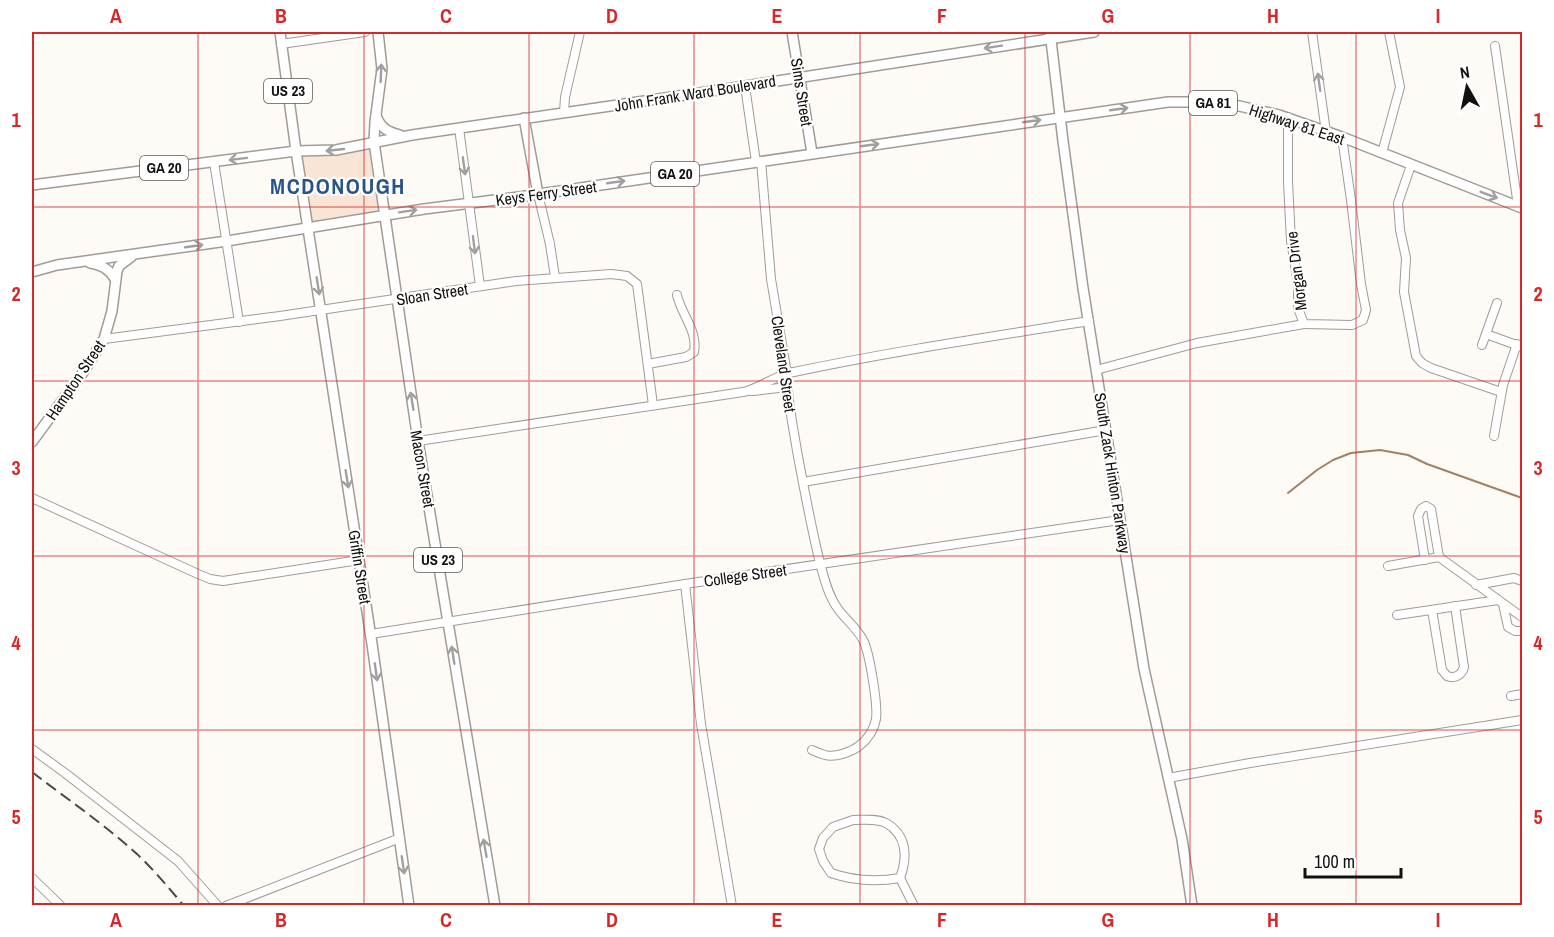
<svg xmlns="http://www.w3.org/2000/svg" width="1554" height="937" font-family="'Archivo Narrow',sans-serif">
<style>
.green{fill:#f9e5d5}
.lines{fill:none;stroke-linecap:round;stroke-linejoin:round}
.stream{stroke:#a38061;stroke-width:2}
.minor-casing{stroke:#a29b95;stroke-width:10}
.major-casing{stroke:#a29b95;stroke-width:12}
.minor{stroke:#fff;stroke-width:8}
.major{stroke:#fff;stroke-width:9}
.rail{stroke:#4b4845;stroke-width:2;stroke-dasharray:12 6;stroke-linecap:butt}
.oneway{stroke:#a1a09f}
.grid{fill:none;stroke:#d62828;stroke-width:1.5;stroke-opacity:0.55}
.labels{text-anchor:middle;stroke-width:4.5;stroke-linejoin:round;paint-order:stroke}
.shield{fill:#fff;stroke:#5a5856;stroke-width:1.5}
.shield-label{font-size:15px;font-weight:bold;fill:#13110e}
.street-label{font-size:16px;fill:#13110e;stroke:#fff}
.district-label{font-size:22px;font-weight:bold;letter-spacing:1.5px;fill:#285489;stroke:#fff}
.neatline{fill:none;stroke:#d62828;stroke-width:2}
.grid-label{font-size:20px;text-anchor:middle;font-weight:bold;fill:#d62828}
</style>
<rect width="100%" height="100%" fill="#fefaf6"/>
<!-- green -->
<path class="green" d="M374 142 385 215 309 228 296 151Z"/>
<g class="lines">
<!-- stream -->
<path class="stream" d="M1288 493 1317 470 1333 460 1351 453 1380 450 1408 455 1427 464 1522 498"/>
<!-- minor casing -->
<g class="minor-casing">
<g id="minor">
<path d="M1312 32 1326 132"/>
<path d="M281 44 365 32"/>
<path d="M1495 46 1518 206"/>
<path d="M745 86 756 162"/>
<path d="M564 113 565 97 580 32"/>
<path d="M1288 117V182L1291 241 1298 283V308L1304 324 1352 325 1363 320 1366 310 1361 284 1351 200 1342 137"/>
<path d="M459 128 480 286"/>
<path d="M1382 153 1400 87 1389 32"/>
<path d="M761 161 771 279 787 374C787 400 793 425 797 451 804 488 811 527 820 563 824 578 828 594 836 606 844 619 858 628 864 642 870 656 878 705 876 719 874 730 868 739 859 746 851 752 835 758 825 755 821 754 816 752 812 750"/>
<path d="M214 162 239 322"/>
<path d="M1411 165 1398 203 1400 230 1406 258 1404 292 1416 356 1422 363 1431 368 1501 392"/>
<path d="M538 194 550 244 555 277"/>
<path d="M1486 334 1522 347"/>
<path d="M104 339 280 316 516 281 611 274 627 276 637 284 653 405"/>
<path d="M1482 345 1497 303"/>
<path d="M648 364 686 357 694 352C698 331 681 314 677 295"/>
<path d="M1096 370 1197 343 1304 324"/>
<path d="M751 391H754L787 387"/>
<path d="M1494 436 1503 385 1517 344"/>
<path d="M418 441 743 392C758 389 773 377 789 373 888 352 989 337 1089 321"/>
<path d="M803 482 1106 430"/>
<path d="M32 498 198 574 210 579 223 581 359 560"/>
<path d="M1425 560 1418 516 1421 509 1426 506 1431 509 1439 557"/>
<path d="M1388 566 1439 557 1522 617"/>
<path d="M685 584 701 724 732 906"/>
<path d="M1476 585 1514 578 1522 581"/>
<path d="M1503 604 1508 627 1515 631H1522"/>
<path d="M1432 610 1442 670 1447 676C1455 679 1462 675 1464 667L1455 606"/>
<path d="M1397 615 1498 600"/>
<path d="M371 634 685 584 1120 520"/>
<path d="M1511 696 1522 694"/>
<path d="M32 749 65 773 178 861 218 906"/>
<path d="M1168 778 1250 763 1522 720"/>
<path d="M853 820C862 820 877 818 886 823 907 835 908 857 900 878 877 882 854 881 831 873L823 861 819 849 823 838 833 827Z"/>
<path d="M32 878 61 906"/>
<path d="M900 878 914 906"/>
<path d="M226 906 400 838"/>
</g>
</g>
<!-- major casing -->
<g class="major-casing">
<g id="major">
<path d="M280 32 296 151 372 644 409 906"/>
<path d="M378 32 382 69 375 122 374 142 418 441 495 906"/>
<path d="M792 32 812 153"/>
<path d="M1050 32 1063 141 1083 288 1144 669 1182 839 1192 906"/>
<path d="M376 115C380 128 388 132 400 135"/>
<path d="M524 118 538 194"/>
<path d="M32 185 296 151 336 150 412 135 706 92 1094 32"/>
<path d="M90 263C102 265 109 269 115 279"/>
<path d="M32 272 57 265 227 241 424 209 519 197 1168 102H1196L1230 104 1279 115 1342 137 1522 208"/>
<path d="M32 442 84 371 104 339 112 311 117 271 119 266 131 257"/>
</g>
</g>
<!-- minor -->
<use href="#minor" class="minor"/>
<!-- major -->
<use href="#major" class="major"/>
<!-- rail -->
<path class="rail" d="M32 772C67 799 104 824 137 854 154 870 169 888 184 906"/>
</g>
<!-- one-way arrows -->
<defs><path id="oneway-shaft" d="M-6 0H5M1.5-3L5.5 0L1.5 3" fill="none" stroke-width="1.6" stroke-linecap="round" stroke-linejoin="round" transform="scale(1.5)"/></defs>
<g class="oneway">
<use href="#oneway-shaft" transform="translate(993 47) rotate(171)"/>
<use href="#oneway-shaft" transform="translate(381 73) rotate(-88)"/>
<use href="#oneway-shaft" transform="translate(1319 82) rotate(-98)"/>
<use href="#oneway-shaft" transform="translate(1119 109) rotate(-8)"/>
<use href="#oneway-shaft" transform="translate(1032 121) rotate(-8)"/>
<use href="#oneway-shaft" transform="translate(870 145) rotate(-8)"/>
<use href="#oneway-shaft" transform="translate(335 150) rotate(174)"/>
<use href="#oneway-shaft" transform="translate(238 159) rotate(173)"/>
<use href="#oneway-shaft" transform="translate(464 166) rotate(82)"/>
<use href="#oneway-shaft" transform="translate(616 182) rotate(-8)"/>
<use href="#oneway-shaft" transform="translate(1489 195) rotate(21)"/>
<use href="#oneway-shaft" transform="translate(408 211) rotate(-9)"/>
<use href="#oneway-shaft" transform="translate(474 245) rotate(83)"/>
<use href="#oneway-shaft" transform="translate(194 246) rotate(-8)"/>
<use href="#oneway-shaft" transform="translate(318 286) rotate(81)"/>
<use href="#oneway-shaft" transform="translate(412 401) rotate(-99)"/>
<use href="#oneway-shaft" transform="translate(347 479) rotate(81)"/>
<use href="#oneway-shaft" transform="translate(453 655) rotate(-99)"/>
<use href="#oneway-shaft" transform="translate(376 672) rotate(82)"/>
<use href="#oneway-shaft" transform="translate(485 848) rotate(-100)"/>
<use href="#oneway-shaft" transform="translate(403 865) rotate(82)"/>
</g>
<!-- grid -->
<path class="grid" d="M198 32V906M364 32V906M529 32V906M694 32V906M860 32V906M1025 32V906M1190 32V906M1356 32V906M32 207H1522M32 381H1522M32 556H1522M32 730H1522"/>
<g class="labels">
<!-- shield labels -->
<g class="shield">
<rect x="264" y="79" width="48" height="24" rx="4.5"/>
<rect x="1189" y="91" width="48" height="24" rx="4.5"/>
<rect x="140" y="156" width="48" height="24" rx="4.5"/>
<rect x="651" y="162" width="48" height="24" rx="4.5"/>
<rect x="414" y="548" width="48" height="24" rx="4.5"/>
</g>
<g class="shield-label">
<text x="288" y="96">US 23</text>
<text x="1213" y="108">GA 81</text>
<text x="164" y="173">GA 20</text>
<text x="675" y="179">GA 20</text>
<text x="438" y="565">US 23</text>
</g>
<!-- street labels -->
<g class="street-label">
<text transform="translate(802 92) rotate(81)" y="6">Sims Street</text>
<text transform="translate(695 93) rotate(-9)" y="6">John Frank Ward Boulevard</text>
<text transform="translate(1297 124) rotate(18)" y="6">Highway 81 East</text>
<text transform="translate(546 193) rotate(-8)" y="6">Keys Ferry Street</text>
<text transform="translate(1296 271) rotate(-97)" y="6">Morgan Drive</text>
<text transform="translate(432 294) rotate(-9)" y="6">Sloan Street</text>
<text transform="translate(784 364) rotate(82)" y="6">Cleveland Street</text>
<text transform="translate(75 380) rotate(-56)" y="6">Hampton Street</text>
<text transform="translate(423 469) rotate(80)" y="6">Macon Street</text>
<text transform="translate(1113 473) rotate(81)" y="6">South Zack Hinton Parkway</text>
<text transform="translate(360 567) rotate(81)" y="6">Griffin Street</text>
<text transform="translate(745 575) rotate(-8)" y="6">College Street</text>
</g>
<!-- district labels -->
<g class="district-label">
<text x="338" y="194">MCDONOUGH</text>
</g>
</g>
<!-- border -->
<rect width="1554" height="937" fill="none" stroke="#ffffff" stroke-width="66"/>
<!-- north arrow -->
<g transform="translate(1467 87) rotate(351)" stroke="#ffffff" stroke-width="4.5" paint-order="stroke">
<path d="M0-4.5L10 22L0 15L-10 22Z" fill="#13110e"/>
<text y="-9" font-size="16" font-weight="bold" text-anchor="middle" fill="#13110e">N</text>
</g>
<!-- scale -->
<path d="M1305 868v9h96v-9" fill="none" stroke="#13110e" stroke-width="3"/>
<text x="1314" y="868" font-size="18" fill="#13110e" stroke="#ffffff" stroke-width="4.5" paint-order="stroke">100 m</text>
<rect x="33" y="33" width="1488" height="871" class="neatline"/>
<g class="grid-label">
<text x="116" y="23">A</text>
<text x="281" y="23">B</text>
<text x="446" y="23">C</text>
<text x="612" y="23">D</text>
<text x="777" y="23">E</text>
<text x="942" y="23">F</text>
<text x="1108" y="23">G</text>
<text x="1273" y="23">H</text>
<text x="1438" y="23">I</text>
<text x="16" y="127">1</text>
<text x="1538" y="127">1</text>
<text x="16" y="301">2</text>
<text x="1538" y="301">2</text>
<text x="16" y="475">3</text>
<text x="1538" y="475">3</text>
<text x="16" y="650">4</text>
<text x="1538" y="650">4</text>
<text x="16" y="824">5</text>
<text x="1538" y="824">5</text>
<text x="116" y="927">A</text>
<text x="281" y="927">B</text>
<text x="446" y="927">C</text>
<text x="612" y="927">D</text>
<text x="777" y="927">E</text>
<text x="942" y="927">F</text>
<text x="1108" y="927">G</text>
<text x="1273" y="927">H</text>
<text x="1438" y="927">I</text>
</g>
</svg>
